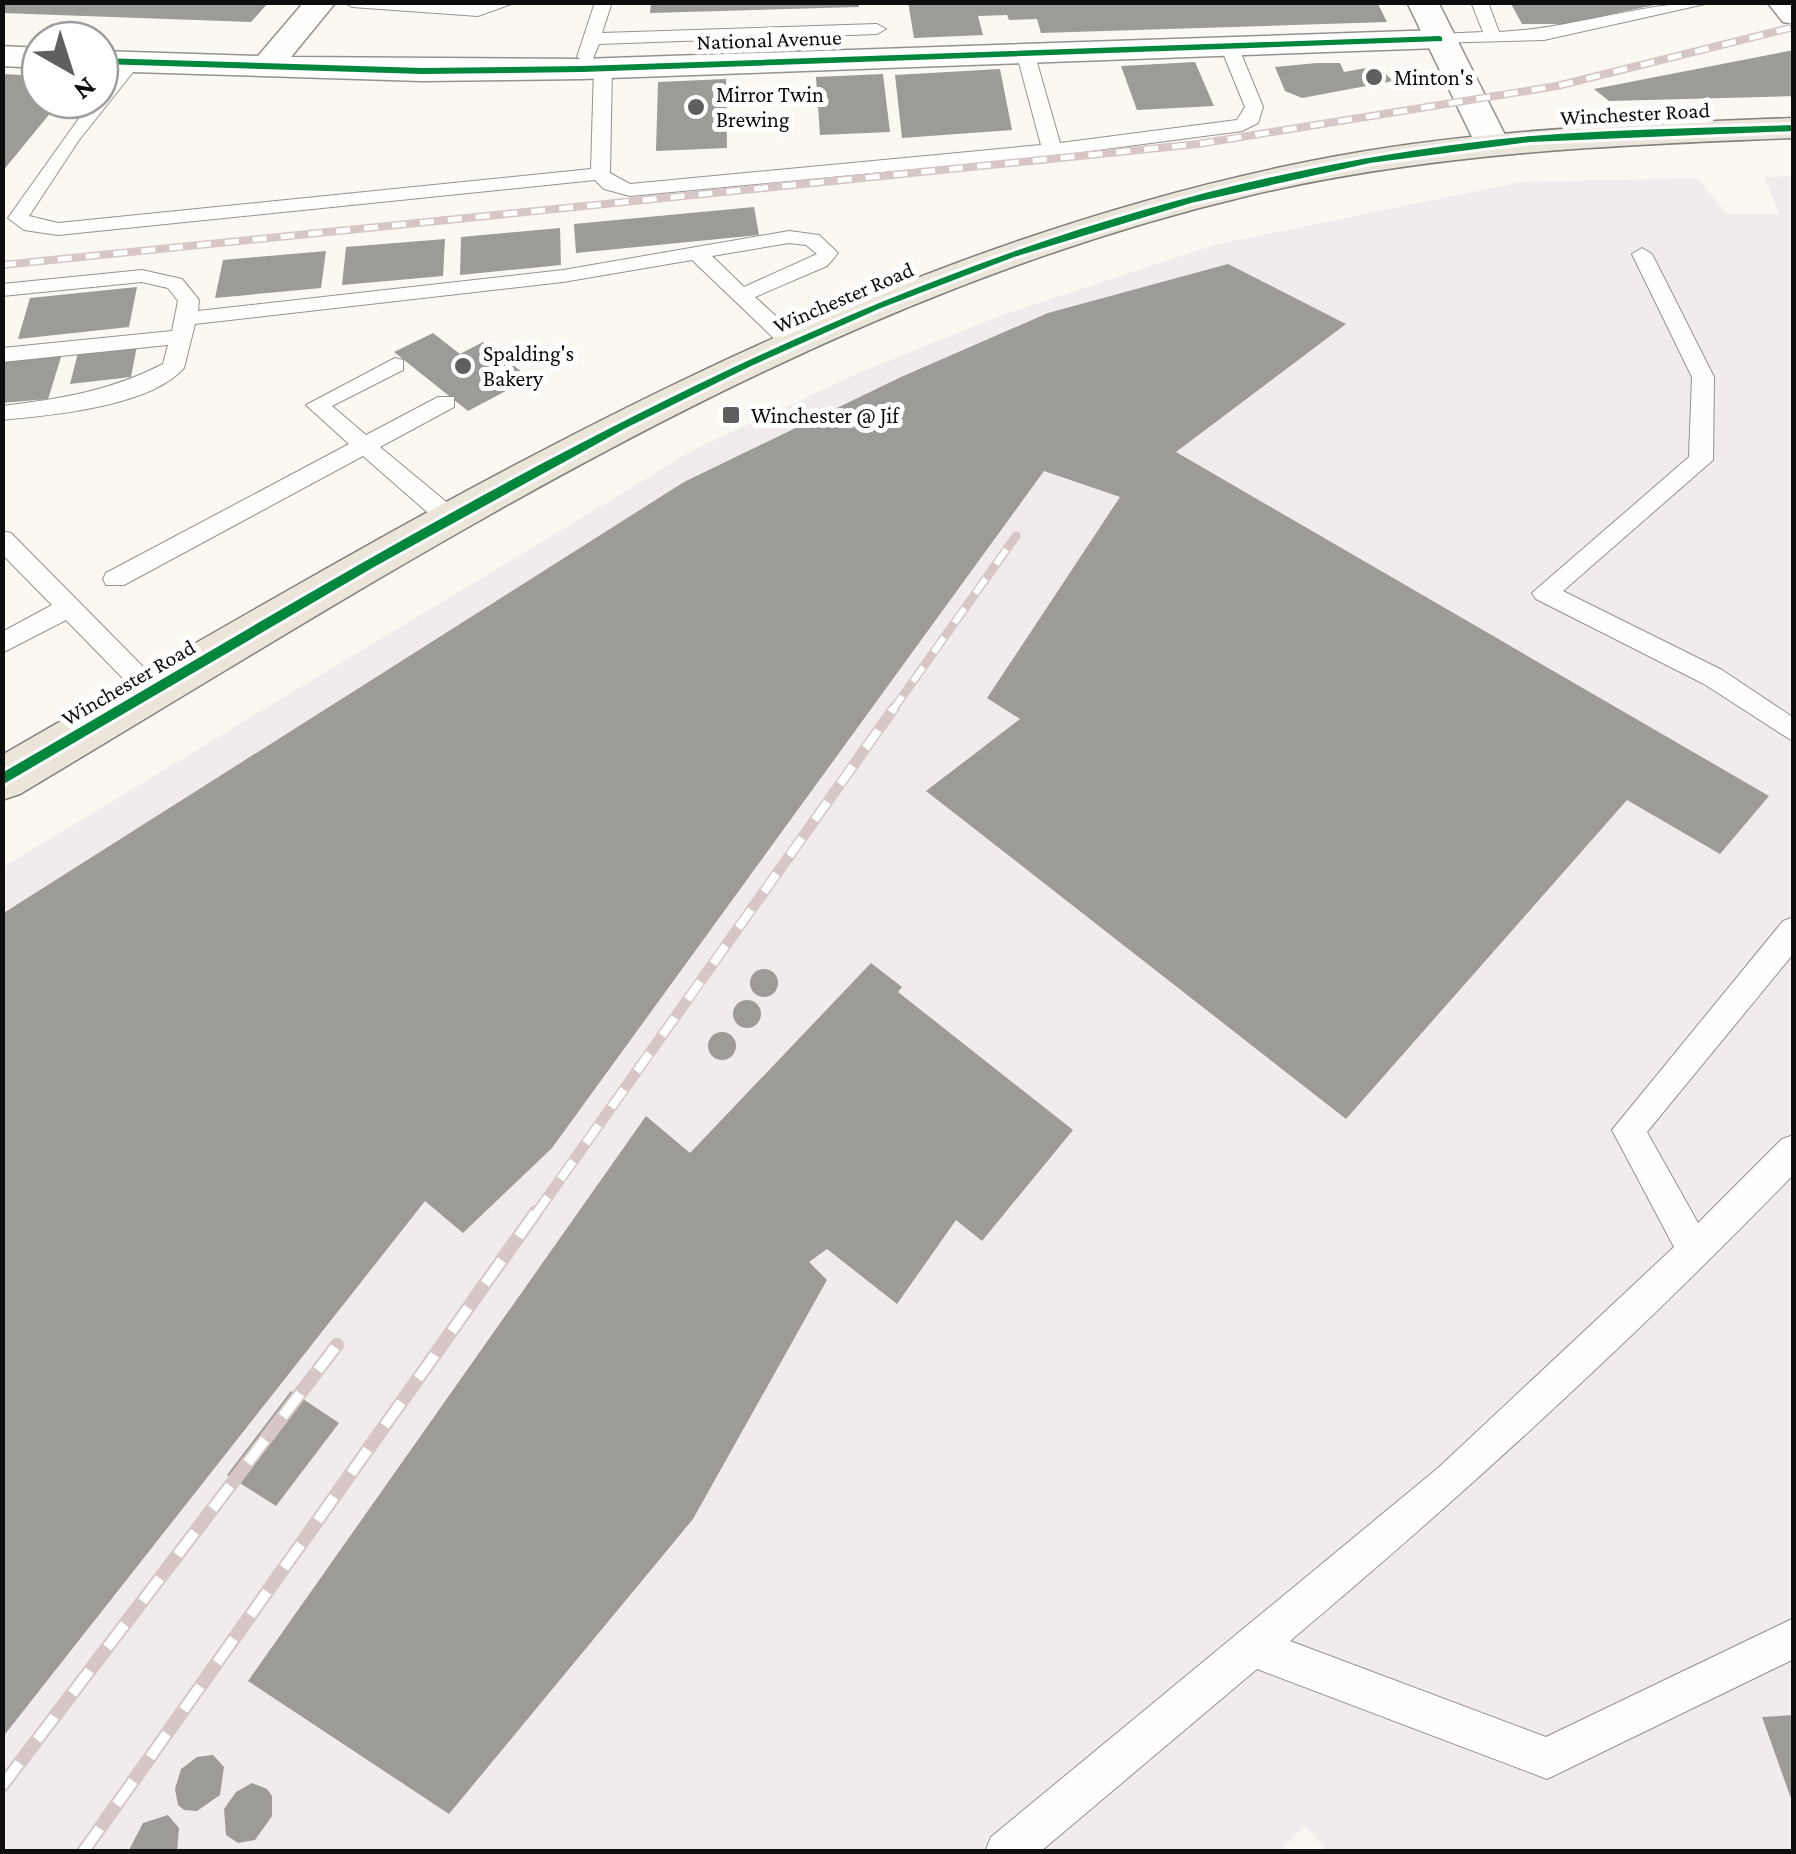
<svg xmlns="http://www.w3.org/2000/svg" width="1796" height="1854" font-family="'Crimson Pro',serif">
<style>
.industrial{fill:#f1ebee}
.building{fill:#9d9b97}
.lines{fill:none;stroke-linecap:round;stroke-linejoin:round}
.service-casing{stroke:#949390;stroke-width:2}
.minor-casing{stroke:#949390;stroke-width:3}
.tertiary-casing{stroke:#949390;stroke-width:3}
.primary-casing{stroke:#81807d;stroke-width:3}
.service{fill:#fefefd;fill-rule:evenodd}
.minor{fill:#fefefd;fill-rule:evenodd}
.tertiary{fill:#fefefd;fill-rule:evenodd}
.primary{fill:#ebe6d9;fill-rule:evenodd}
.rail-far3-casing{stroke:#d6c6c6;stroke-width:8}
.rail-far2-casing{stroke:#d6c6c6;stroke-width:9}
.rail-far1-casing{stroke:#d6c6c6;stroke-width:11}
.rail-casing{stroke:#d6c6c6;stroke-width:14}
.rail-far3{stroke:#fff;stroke-width:5;stroke-dasharray:14;stroke-linecap:butt}
.rail-far2{stroke:#fff;stroke-width:6;stroke-dasharray:18;stroke-linecap:butt}
.rail-far1{stroke:#fff;stroke-width:8;stroke-dasharray:22;stroke-linecap:butt}
.rail{stroke:#fff;stroke-width:10;stroke-dasharray:29;stroke-linecap:butt}
.cycleway-casing{stroke:#fff;stroke-width:6}
.cycleway{fill:#00873e;fill-rule:evenodd}
.poi-dot{fill:#605f5d;stroke:#fff;stroke-width:4}
.labels{text-anchor:middle;stroke-width:10;stroke-linejoin:round;paint-order:stroke}
.far-street-label{font-size:22px;fill:#0d0d0d;stroke:#fff}
.far-poi-label{font-size:22px;fill:#0d0d0d;stroke:#fff;text-anchor:start}
</style>
<rect width="100%" height="100%" fill="#faf8f1"/>
<!-- industrial -->
<path class="industrial" d="M1793 176V1851H1328L1305 1826 1278 1852H3V867L697 448 859 373 999 316 1218 244 1522 182 1697 178 1727 214H1779L1764 177Z"/>
<!-- building -->
<g class="building">
<path d="M2 2H269L251 22 2 13Z"/>
<path d="M651 2H859V7L650 13Z"/>
<path d="M908 2H1377L1387 22 1041 33 1037 19 1009 20 1007 15 978 16 983 35 914 38Z"/>
<path d="M1510 2H1659V4L1565 24H1522Z"/>
<path d="M1794 50V96L1609 101 1594 89Z"/>
<path d="M1195 62 1214 106 1137 110 1121 66Z"/>
<path d="M1317 63H1340L1344 72 1377 66 1393 81 1302 98 1285 91 1275 67Z"/>
<path d="M1000 69 1012 130 902 138 895 75Z"/>
<path d="M2 74 40 76V100H61L2 172Z"/>
<path d="M883 74 890 132 820 135 816 77Z"/>
<path d="M726 79 727 148 656 151 658 82Z"/>
<path d="M754 207 759 235 576 253 574 224Z"/>
<path d="M560 228 561 265 460 275 461 237Z"/>
<path d="M445 239 443 276 342 285 346 247Z"/>
<path d="M326 251 321 288 215 298 223 260Z"/>
<path d="M1228 264 1346 324 1176 452 1769 796 1720 854 1627 800 1346 1119 926 791 1020 719 987 698 1120 497 1044 471 552 1148 463 1233 425 1201 2 1738V914L684 482 901 377 1048 313Z"/>
<path d="M137 287 129 327 18 339 30 298Z"/>
<path d="M433 333 460 354 483 342 530 378 468 411 394 352Z"/>
<path d="M137 346 131 377 70 384 78 353Z"/>
<path d="M62 354 48 399 2 403V360Z"/>
<path d="M871 963 902 987 898 992 1073 1130 982 1241 956 1220 897 1304 827 1249 809 1262 827 1280 693 1519 449 1814 248 1681 646 1116 690 1153Z"/>
<circle cx="764" cy="983" r="14"/>
<circle cx="747" cy="1014" r="14"/>
<circle cx="722" cy="1046" r="14"/>
<path d="M291 1391 339 1423 276 1506 227 1475Z"/>
<path d="M1794 1715V1804H1793L1762 1717Z"/>
<path d="M213 1755 224 1767 220 1795 197 1811 184 1810 178 1805 175 1789 181 1769 197 1757Z"/>
<path d="M252 1783 267 1789 272 1796V1816L255 1840 238 1843 226 1835 224 1809 236 1792Z"/>
<path d="M168 1815 179 1828 177 1852H128L143 1823Z"/>
</g>
<g class="lines">
<!-- service casing -->
<g class="service-casing">
<g id="service">
<path d="M344 2H517L478 16 352 7Z"/>
<path d="M595 2H612L602 33 877 24 886 29 877 34 599 44 592 61 586 62 577 57Z"/>
<path d="M1471 2H1488L1499 32C1572 29 1641 2 1714 2L1544 40 1433 43 1430 39 1439 34 1483 32Z"/>
<path d="M1229 41 1238 46 1263 107 1258 123 1242 131 1052 156 630 196 604 189 595 180 58 235 24 230 8 218 92 100H100V90L132 57 141 62 79 140 29 216 58 223 591 169 594 68 603 63 612 68 610 173 630 184 1041 145 1016 52 1025 47 1034 52 1060 143 1237 120 1245 107 1220 46Z"/>
<path d="M789 231 819 235 838 253 827 266 755 297 800 338 803 343 792 350 784 348 692 260 563 282 195 324 184 368C149 407 52 415 2 420V406C60 399 111 391 163 364L168 345 2 362V348L172 331 178 301 168 288 142 282 2 296V284L142 270 182 279 199 300 198 311 563 270ZM789 243 806 245 817 254 744 287 712 256Z"/>
<path d="M1642 248 1652 254 1714 377 1713 460 1563 591 1722 670 1794 718V742L1704 684 1536 599 1532 593 1689 457 1692 377 1632 254Z"/>
<path d="M395 358 403 360V370L332 406 366 435 438 397H454V407L380 447 461 514 464 520 461 526H443L363 456 124 585H106L103 579 106 573 349 444 306 405Z"/>
<path d="M2 531 11 533 162 686 166 693 162 700H144L66 620 2 653V632L52 605 2 554Z"/>
<path d="M1794 917V953L1647 1132 1698 1223 1782 1139 1794 1135V1174C1634 1339 1466 1493 1290 1641L1546 1737 1794 1618V1659L1547 1779 1257 1669 1040 1852H985L991 1837 1438 1468 1674 1247 1612 1130 1783 921Z"/>
</g>
</g>
<!-- minor casing -->
<g class="minor-casing">
<g id="minor">
<path d="M304 2H336L291 57 582 59 1439 30 1455 39 1439 48 582 79 422 81 100 71V51L258 56Z"/>
<path d="M1767 2H1794V24L1783 22Z"/>
<path d="M2 46 40 48V68L2 66Z"/>
</g>
</g>
<!-- tertiary casing -->
<g class="tertiary-casing">
<path id="tertiary" d="M1407 2H1438L1509 143 1504 150H1480L1475 143Z"/>
</g>
<!-- primary casing -->
<g class="primary-casing">
<path id="primary" d="M1794 118V138C1609 145 1428 153 1247 196 800 303 410 561 20 794L2 800V755C419 516 834 256 1311 161 1471 129 1631 124 1794 118Z"/>
</g>
<!-- service -->
<use href="#service" class="service"/>
<!-- minor -->
<use href="#minor" class="minor"/>
<!-- tertiary -->
<use href="#tertiary" class="tertiary"/>
<!-- primary -->
<use href="#primary" class="primary"/>
<!-- rail-far3 casing -->
<g class="rail-far3-casing">
<path id="rail-far3" d="M2 265 1198 144 1557 86 1794 27"/>
</g>
<!-- rail-far2 casing -->
<g class="rail-far2-casing">
<path id="rail-far2" d="M892 711 1016 536"/>
</g>
<!-- rail-far1 casing -->
<g class="rail-far1-casing">
<path id="rail-far1" d="M535 1215 894 708"/>
</g>
<!-- rail casing -->
<g class="rail-casing">
<g id="rail">
<path d="M2 1786 337 1345"/>
<path d="M83 1852 536 1212"/>
</g>
</g>
<!-- rail-far3 -->
<use href="#rail-far3" class="rail-far3"/>
<!-- rail-far2 -->
<use href="#rail-far2" class="rail-far2"/>
<!-- rail-far1 -->
<use href="#rail-far1" class="rail-far1"/>
<!-- rail -->
<use href="#rail" class="rail"/>
<!-- cycleway casing -->
<g class="cycleway-casing">
<g id="cycleway">
<path d="M1439 36 1442 37V41L582 72 422 74 100 64V58L422 68 582 66Z"/>
<path d="M1794 125V131L1530 142 1370 163 1191 203 1014 257 881 308 751 366 624 429 374 567 2 785V773C418 531 832 266 1310 169 1383 154 1457 143 1531 136 1619 129 1706 128 1794 125Z"/>
</g>
</g>
<!-- cycleway -->
<use href="#cycleway" class="cycleway"/>
</g>
<!-- markers -->
<g class="poi-dot">
<circle cx="1374" cy="77" r="10"/>
<circle cx="696" cy="107" r="10"/>
<circle cx="463" cy="366" r="10"/>
<rect x="721" y="405" width="20" height="20" rx="5"/>
</g>
<g class="labels">
<!-- far-street labels -->
<g class="far-street-label">
<text transform="translate(769 39) rotate(-2)" y="8">National Avenue</text>
<text transform="translate(1635 113) rotate(-3)" y="8">Winchester Road</text>
<text transform="translate(843 297) rotate(-23)" y="8">Winchester Road</text>
<text transform="translate(128 682) rotate(-30)" y="8">Winchester Road</text>
</g>
<!-- far-poi labels -->
<g class="far-poi-label">
<text x="1394" y="85">Minton's</text>
<text x="716" y="102">Mirror Twin<tspan x="716" dy="25">Brewing</tspan></text>
<text x="483" y="361">Spalding's<tspan x="483" dy="25">Bakery</tspan></text>
<text x="751" y="423">Winchester @ Jif</text>
</g>
</g>
<!-- border -->
<rect width="1796" height="1854" fill="none" stroke="#0d0d0d" stroke-width="10"/>
<!-- north arrow -->
<g transform="translate(70 70) rotate(141)"><circle r="48" fill="#ffffff" stroke="#9e9e9e" stroke-width="2.5"/>
<path d="M0-8L18 38L0 25L-18 38Z" fill="#605f5d"/>
<text y="-15" font-size="28" font-weight="bold" text-anchor="middle" fill="#0d0d0d">N</text>
</g>
</svg>
